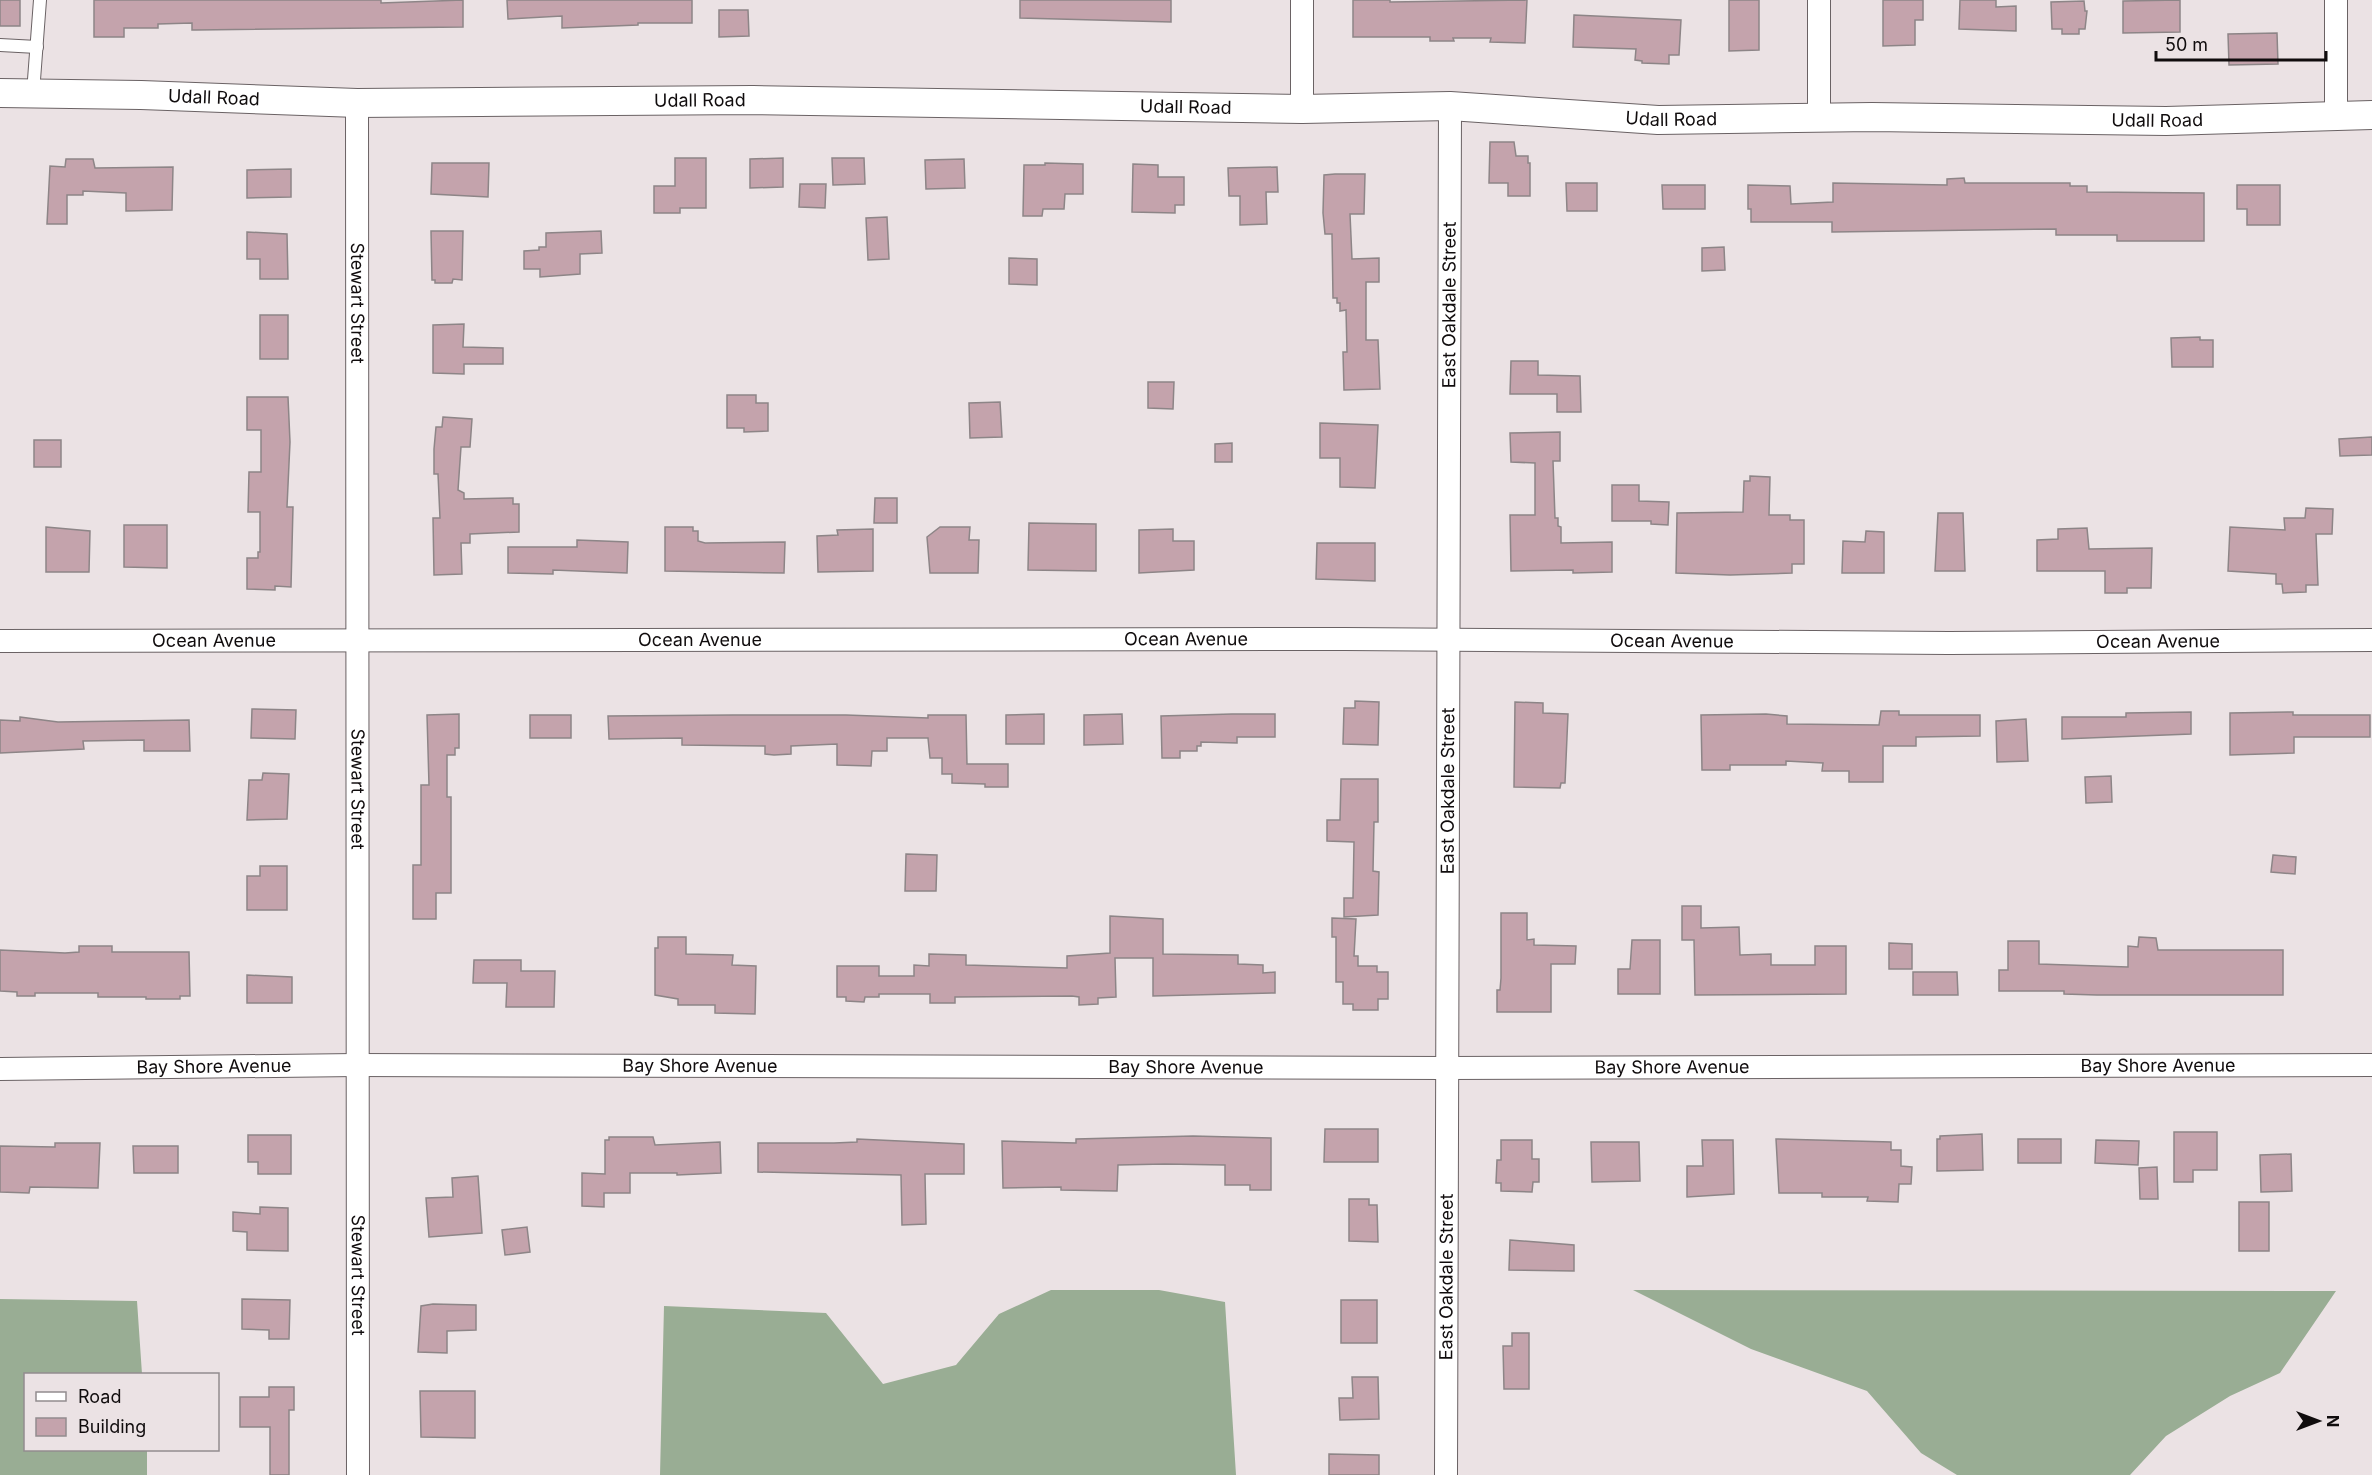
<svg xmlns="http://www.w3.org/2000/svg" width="2372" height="1475" font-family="Inter,sans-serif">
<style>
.forest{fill:#99ad94}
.building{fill:#c4a3ac;stroke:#8d8587;stroke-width:1.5}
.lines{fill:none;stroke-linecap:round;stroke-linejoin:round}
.service-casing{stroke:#6a6264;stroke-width:14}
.minor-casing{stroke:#6a6264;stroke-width:24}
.tertiary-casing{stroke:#6a6264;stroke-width:30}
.service{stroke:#fff;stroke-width:12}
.minor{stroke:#fff;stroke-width:22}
.tertiary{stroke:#fff;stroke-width:28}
.labels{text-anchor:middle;stroke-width:5;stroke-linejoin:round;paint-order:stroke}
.street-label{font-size:18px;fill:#100c0d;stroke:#ebe2e4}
</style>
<rect width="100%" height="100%" fill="#ebe2e4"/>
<!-- forest -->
<g class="forest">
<path d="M1051 1290H1159L1225 1302 1236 1475H660L664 1306 826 1313 883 1384 956 1365 999 1314Z"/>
<path d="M1633 1290 2336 1291 2280 1373 2230 1396 2166 1436 2130 1475H1957L1921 1453 1867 1391 1751 1349Z"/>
<path d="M0 1299 137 1301 142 1374H26V1450H147V1475H0Z"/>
</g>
<!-- building -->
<g class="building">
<rect x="0" y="0" width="20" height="26"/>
<path d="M94 0H381V3L463 0V27L196 30H192V23L158 24V28H124V37H94Z"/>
<path d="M507 0H692V23H638V25L562 28V16L508 19Z"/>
<path d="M1020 0H1171V22L1020 18Z"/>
<path d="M1353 0H1390V2L1527 0 1525 43 1490 42 1491 38H1453L1454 41H1430V37H1353Z"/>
<path d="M1729 0H1759V50L1729 51Z"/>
<path d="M1883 0H1923V20H1915V45L1883 46Z"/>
<path d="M1960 0H1996V7L2016 6V31L1959 29Z"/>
<path d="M2180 0V32L2123 33V1Z"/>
<path d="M2084 1 2085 11H2087L2085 29H2079V34H2062V29H2052L2051 2Z"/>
<path d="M719 10H748L749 36 719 37Z"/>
<path d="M1574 15 1681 20 1679 55H1669V64L1642 63V61L1635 60 1636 49 1573 47Z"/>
<path d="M2277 33 2278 64 2229 65 2228 34Z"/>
<path d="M1490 142H1514L1516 156H1528V163H1530V196H1508V183H1489Z"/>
<path d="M675 158H706V208H680V213H654V186H675Z"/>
<path d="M783 158V187L750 188V159Z"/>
<path d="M832 158H864L865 184 833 185Z"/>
<path d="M66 159H93L95 168 173 167 172 210 126 211V193L83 191V195H67V224H47L50 166 65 167Z"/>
<path d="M964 159 965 188 926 189 925 160Z"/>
<path d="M432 163H489L488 197 431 194Z"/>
<path d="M1045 163 1083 164V194H1065L1064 209H1043L1042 216H1023L1024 165H1045Z"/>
<path d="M1133 164 1158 165V177H1184V205H1175V213L1132 212Z"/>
<path d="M1277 167 1278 192H1266L1267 224 1240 225V196H1229L1228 168Z"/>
<path d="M291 169V197L247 198V170Z"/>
<path d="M1335 174H1365L1364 214H1350L1352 259 1379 258V282H1366V340H1378L1380 389 1344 390 1343 352H1347L1346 310 1340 311V303H1337V298H1333L1332 234H1325L1323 213 1324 175Z"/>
<path d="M1964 178 1965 183H2070V186H2087V192L2204 193V241H2117V235H2056V229L1832 232V222H1751V209H1748V185L1790 186 1791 204 1833 202V183L1947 185V179Z"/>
<path d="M1566 183H1597V211H1567Z"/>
<path d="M800 184H826L825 208 799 207Z"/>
<path d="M1662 185H1705V209H1663Z"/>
<path d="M2237 185H2280V225H2247V209H2237Z"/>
<path d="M887 217 889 259 868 260 866 218Z"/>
<path d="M431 231H463L462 280 453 279 452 283H435V280H432Z"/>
<path d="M601 231 602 253 580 254V274L540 277V269H524V251L539 250V247H546V233Z"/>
<path d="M247 232 287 234 288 279H260V259H247Z"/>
<path d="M1724 247 1725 270 1702 271V248Z"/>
<path d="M1009 258 1037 259V285L1009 284Z"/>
<rect x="260" y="315" width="28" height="44"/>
<path d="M464 324 463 347 503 348V364H464V374L433 373V325Z"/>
<path d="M2200 337V340H2213V367H2172L2171 338Z"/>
<path d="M1511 361H1538V375L1580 376 1581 412H1557V394H1510Z"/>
<path d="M1148 382H1174L1173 409 1148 408Z"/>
<path d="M727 395H756V403H768V431L744 432V428H727Z"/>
<path d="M247 397H288L290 442 287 507H293L291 587 275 586V590L247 589V558H258V552H260V512H248L249 472H261V430H247Z"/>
<path d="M1000 402 1002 437 970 438 969 403Z"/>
<path d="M443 417 472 419 470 447H461L458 490 464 493V499L513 498V504H519V532L470 534V543H461L462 574 434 575 433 518H440L438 474H434V449L436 427H442Z"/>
<path d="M1320 423 1378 425 1375 488 1340 487V458H1320Z"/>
<path d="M1560 432V461H1553L1555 518H1558V526L1561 527V543L1612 542V572L1573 573V570L1511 571 1510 515H1535V463L1511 462 1510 433Z"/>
<path d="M2372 437V455L2340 456 2339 439Z"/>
<rect x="34" y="440" width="27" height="27"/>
<path d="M1232 443V462H1215V444Z"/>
<path d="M1750 476 1770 477 1769 515H1790V520H1804V564H1792V573L1730 575 1676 573 1677 513 1743 512 1744 481H1750Z"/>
<path d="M1612 485H1639V501L1669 502 1668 525 1651 524V521H1612Z"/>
<path d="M875 498H897V523H874Z"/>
<path d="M2306 508 2333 509 2332 534H2316L2318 585H2306V592L2283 593 2282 584H2276V574L2228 571 2230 527 2285 530 2284 518H2305Z"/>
<path d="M1938 513H1963L1965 571H1935Z"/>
<path d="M1029 523 1096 524V571L1028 570Z"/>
<path d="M124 525H167V568L124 567Z"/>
<path d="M46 527 90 531 89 572H46Z"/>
<path d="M665 527H693V531H698V541L705 543 785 542 784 573 665 571Z"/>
<path d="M940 527H970L969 540H979L978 573H930L927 537Z"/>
<path d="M2087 528 2089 549 2152 548 2151 588H2127V593H2105V571H2037V540L2058 539V529Z"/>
<path d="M873 529V571L818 572 817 536 838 535 837 530Z"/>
<path d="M1173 529V541H1194V570L1139 573V530Z"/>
<path d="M1866 531 1884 532V573H1842L1843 541 1865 542Z"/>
<path d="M577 540 628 542 627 573 553 570V574L508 573V547H577Z"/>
<path d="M1317 543H1375V581L1316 579Z"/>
<path d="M1355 701 1379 702 1378 745 1343 744 1344 708H1355Z"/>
<path d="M1515 702 1543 703V713L1568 714 1565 783H1561L1560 788 1514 787Z"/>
<path d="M252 709 296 710 295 739 251 738Z"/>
<path d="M1881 711H1899V715H1980V736L1916 737V746H1883V782H1849V771H1822L1823 763 1786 761V765H1730V770H1702L1701 715 1766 714 1787 716V724L1879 725Z"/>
<path d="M2191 712V734L2062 739V717H2126V713Z"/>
<path d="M2293 712V715H2370V737H2294V753L2230 755V713Z"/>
<path d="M459 714V748H455V755H447V797H451V893H436V919H413V865H421V785H429L427 715Z"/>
<path d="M1044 714V744H1006V715Z"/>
<path d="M1122 714 1123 744 1084 745V715Z"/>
<path d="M1232 714H1275V737H1237V743L1201 742V746H1197V751H1180V758H1162L1161 716Z"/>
<rect x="530" y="715" width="41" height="23"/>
<path d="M733 715H846L928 718V715H966L967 764H1008V787H985V784L952 783V774H942V758H930L928 738H887V751H872L871 766 837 765V744L791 746V754L774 755 765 754V746L682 745V738L609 739 608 716Z"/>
<path d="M20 717 58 722 189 720 190 751H144V740L83 741 84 749 0 753V720L20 721Z"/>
<path d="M2026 719 2028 761 1997 762 1996 721Z"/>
<path d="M263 773 289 774 287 819 247 820 249 780H262Z"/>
<path d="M2111 776 2112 802 2086 803 2085 777Z"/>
<path d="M1341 779H1378V822H1374L1373 871 1379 872 1378 915 1344 917V898H1353L1354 842 1327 841V820H1340Z"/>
<path d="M906 854 937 855 936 891H905Z"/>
<path d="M2273 855 2296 857 2295 874 2271 872Z"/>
<path d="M260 866H287V910H247V876H260Z"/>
<path d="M1682 906H1701V928L1739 927 1740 955 1771 954V965H1815V946H1846V994L1695 995 1694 940H1682Z"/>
<path d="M1501 913H1527V940L1534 939V945L1576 946 1575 964H1551V1012H1497V990H1500L1501 978Z"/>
<path d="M1110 916 1163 919V954L1238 955V964L1263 965V973L1275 972V993L1153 996V958H1115L1116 997 1098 998V1004L1079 1005V997L1072 996 955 997V1003H930V994H879V997H865L864 1002 846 1001V997H837V966H879V976H914V965L929 966V954L966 955V965L1067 968V956L1110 953Z"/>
<path d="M1332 918 1356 919 1354 956H1358V966H1377V972H1388V999H1378V1010H1353V1004H1343V982H1336V937H1332Z"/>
<path d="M658 937H686V954L733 955 732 965 756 966 755 1014 715 1013V1005H678V999L655 995V948H658Z"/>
<path d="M2139 937 2156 938 2158 950H2283V995H2097L2064 994V991H1999V970H2008V941H2039V964L2128 967V946L2138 947Z"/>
<path d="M1632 940H1660V994H1618V969H1630Z"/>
<path d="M1889 943 1912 944V969H1889Z"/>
<path d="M79 946H112V952H189L190 996H180V999H146V997H98V993H35V996H17V992L0 991V950L65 953 79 952Z"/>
<path d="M474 960H521V971H555L554 1007H506L507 983H473Z"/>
<path d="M1913 972H1957L1958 995H1913Z"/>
<path d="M247 975 292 977V1003H247Z"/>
<path d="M1325 1129H1378V1162H1324Z"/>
<path d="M2174 1132H2217V1170H2193V1182H2174Z"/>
<path d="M1982 1134 1983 1170 1937 1171V1139H1940V1136Z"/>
<path d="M248 1135H291V1174H258V1162H248Z"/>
<path d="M1193 1136 1271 1138V1190H1250V1185H1225V1165L1165 1164 1118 1165 1117 1191 1061 1190V1187L1003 1188 1002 1141 1076 1143V1139Z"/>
<path d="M609 1137H653L655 1145 720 1142 721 1173 677 1175V1173H630V1193H604V1207L582 1206V1173L605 1174V1140H609Z"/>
<path d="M857 1139 964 1144V1174H925L926 1224 902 1225 901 1175 758 1172V1143H834L857 1142Z"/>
<path d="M1776 1139 1891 1142V1150H1901V1166L1912 1167 1911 1184H1899L1898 1202 1867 1201 1868 1197H1822V1193H1779Z"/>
<rect x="2018" y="1139" width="43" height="24"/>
<path d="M1501 1140H1532V1159H1539V1182H1533L1532 1192 1501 1191V1183H1496L1497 1160H1501Z"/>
<path d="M1702 1140H1733L1734 1194 1687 1197V1166H1703Z"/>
<path d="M2096 1140 2139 1141 2138 1165 2095 1163Z"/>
<path d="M1591 1142H1639L1640 1181 1592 1182Z"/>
<path d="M55 1143H100L98 1188 30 1187 29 1193 0 1192V1146L55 1147Z"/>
<path d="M133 1146H178V1173H134Z"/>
<path d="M2291 1154 2292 1191 2261 1192 2260 1155Z"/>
<path d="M2157 1167 2158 1199H2140L2139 1168Z"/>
<path d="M478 1176 482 1233 429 1237 426 1198 453 1197 452 1178Z"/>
<path d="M1349 1199H1369V1205H1377L1378 1242 1349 1241Z"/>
<rect x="2239" y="1202" width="30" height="49"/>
<path d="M260 1207 288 1208V1251L247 1250V1232L233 1231V1212L260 1214Z"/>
<path d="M527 1227 530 1252 505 1255 502 1230Z"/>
<path d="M1510 1240 1574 1245V1271L1509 1270Z"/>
<path d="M242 1299 290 1300 289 1339H269V1330L242 1329Z"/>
<rect x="1341" y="1300" width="36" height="43"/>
<path d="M433 1304 476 1305V1330L447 1331V1353L418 1352 421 1306Z"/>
<path d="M1512 1333H1529V1389H1504L1503 1346H1512Z"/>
<path d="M1352 1377H1378L1379 1419 1340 1420 1339 1398H1353Z"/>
<path d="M269 1387H294V1410H289V1475H270V1427H240V1397H269Z"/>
<path d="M420 1391H475V1438L421 1437Z"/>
<path d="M1329 1454 1379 1455V1475H1329Z"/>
</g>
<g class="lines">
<!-- service casing -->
<g class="service-casing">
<g id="service">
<path d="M0 45 37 47"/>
<path d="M33 93 40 0"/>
</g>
</g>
<!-- minor casing -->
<g class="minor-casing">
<g id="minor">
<path d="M1302 0V109"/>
<path d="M1819 0V117"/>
<path id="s1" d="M357 103 358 1475"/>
<path d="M2336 115V0"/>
<path id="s2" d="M0 641 1345 639 1949 643 2372 640"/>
<path id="s3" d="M0 1069 356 1065 1446 1068 2372 1065"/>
<path id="s4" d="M1446 1475 1450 106"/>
</g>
</g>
<!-- tertiary casing -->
<g class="tertiary-casing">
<g id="tertiary">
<path id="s5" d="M0 93 141 95 357 103 753 100 1302 109 1450 106 1658 120 1872 117 2166 121 2372 115"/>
</g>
</g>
<!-- service -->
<use href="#service" class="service"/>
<!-- minor -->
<use href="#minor" class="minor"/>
<!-- tertiary -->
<use href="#tertiary" class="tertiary"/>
</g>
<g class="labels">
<!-- street labels -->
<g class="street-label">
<text dy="6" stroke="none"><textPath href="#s5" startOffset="214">Udall Road</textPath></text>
<text dy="6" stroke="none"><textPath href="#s5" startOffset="700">Udall Road</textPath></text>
<text dy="6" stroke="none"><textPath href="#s5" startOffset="1186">Udall Road</textPath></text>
<text dy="6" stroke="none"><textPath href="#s5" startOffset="1672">Udall Road</textPath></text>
<text dy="6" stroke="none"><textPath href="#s5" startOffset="2158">Udall Road</textPath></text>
<text dy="6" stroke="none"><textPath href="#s1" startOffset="200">Stewart Street</textPath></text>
<text dy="6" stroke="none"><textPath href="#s4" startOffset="1170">East Oakdale Street</textPath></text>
<text dy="6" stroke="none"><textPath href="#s2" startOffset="700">Ocean Avenue</textPath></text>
<text dy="6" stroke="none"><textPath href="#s2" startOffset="1186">Ocean Avenue</textPath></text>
<text dy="6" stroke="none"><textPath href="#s2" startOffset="214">Ocean Avenue</textPath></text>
<text dy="6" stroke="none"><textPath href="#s2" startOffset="1672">Ocean Avenue</textPath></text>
<text dy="6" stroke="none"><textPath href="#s2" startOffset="2158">Ocean Avenue</textPath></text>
<text dy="6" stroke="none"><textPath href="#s1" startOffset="686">Stewart Street</textPath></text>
<text dy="6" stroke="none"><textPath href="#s4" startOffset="684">East Oakdale Street</textPath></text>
<text dy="6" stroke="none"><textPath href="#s3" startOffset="2158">Bay Shore Avenue</textPath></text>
<text dy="6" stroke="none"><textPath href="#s3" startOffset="700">Bay Shore Avenue</textPath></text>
<text dy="6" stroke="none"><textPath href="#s3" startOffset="214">Bay Shore Avenue</textPath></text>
<text dy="6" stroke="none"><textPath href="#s3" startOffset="1186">Bay Shore Avenue</textPath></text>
<text dy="6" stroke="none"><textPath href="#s3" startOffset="1672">Bay Shore Avenue</textPath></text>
<text dy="6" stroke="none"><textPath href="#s1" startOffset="1172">Stewart Street</textPath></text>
<text dy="6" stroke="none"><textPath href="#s4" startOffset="198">East Oakdale Street</textPath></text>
</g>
</g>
<!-- legend -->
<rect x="24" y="1373" width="195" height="78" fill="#ebe2e4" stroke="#938c8e" stroke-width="1.5"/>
<rect x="36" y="1392" width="30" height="9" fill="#ffffff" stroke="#938c8e" stroke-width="1.5"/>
<text x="78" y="1403" font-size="18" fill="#100c0d">Road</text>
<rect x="36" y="1418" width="30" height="18" fill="#c4a3ac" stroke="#938c8e" stroke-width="1.5"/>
<text x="78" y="1433" font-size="18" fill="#100c0d">Building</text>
<!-- north arrow -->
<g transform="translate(2318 1421) rotate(90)" stroke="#ebe2e4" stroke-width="4.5" paint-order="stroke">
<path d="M0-4.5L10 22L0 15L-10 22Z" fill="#100c0d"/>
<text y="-9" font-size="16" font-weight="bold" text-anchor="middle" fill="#100c0d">N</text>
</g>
<!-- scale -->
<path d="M2156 51v9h170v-9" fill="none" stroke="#100c0d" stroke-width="3"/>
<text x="2165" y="51" font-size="18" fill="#100c0d" stroke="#ebe2e4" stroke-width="4.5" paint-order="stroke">50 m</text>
</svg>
